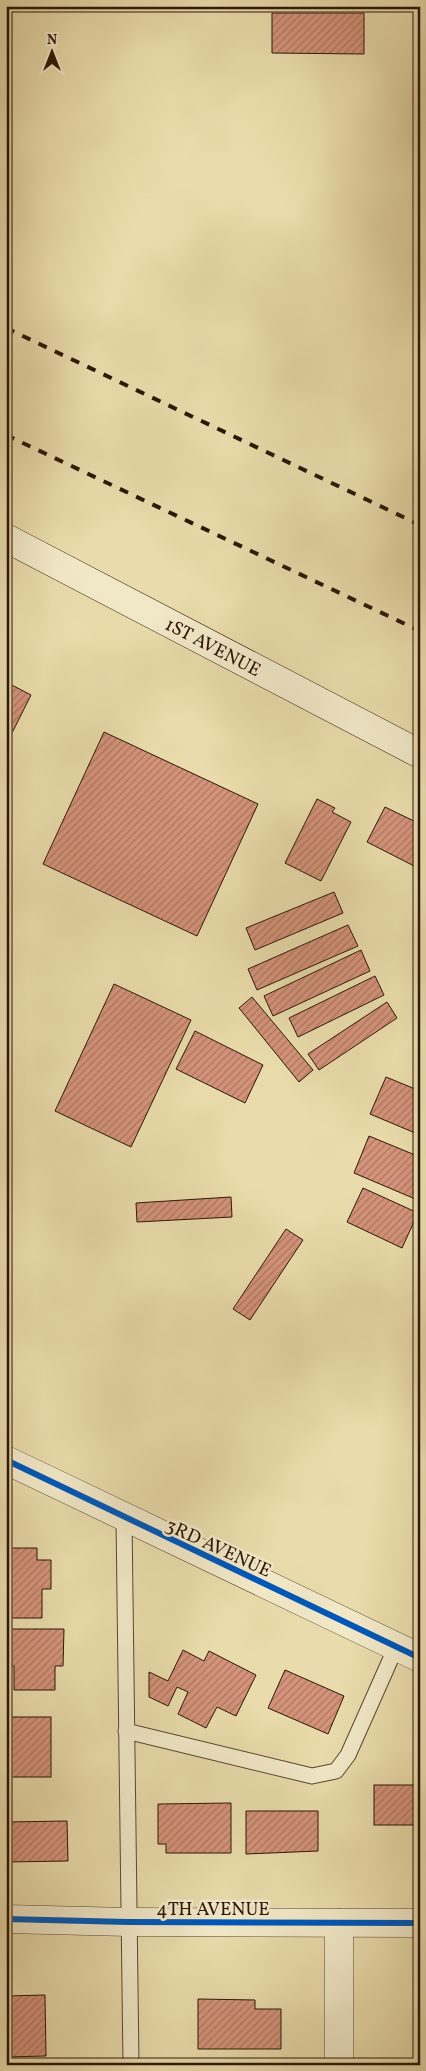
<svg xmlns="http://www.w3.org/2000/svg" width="426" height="2071" font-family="Vollkorn,serif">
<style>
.building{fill:url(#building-hatch);stroke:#2b1606}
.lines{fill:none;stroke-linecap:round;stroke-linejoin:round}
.lane-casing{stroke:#5a472f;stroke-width:17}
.street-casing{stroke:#5a472f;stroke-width:29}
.secondary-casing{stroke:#2b1606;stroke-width:29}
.lane{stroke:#f1e8c8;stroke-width:15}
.street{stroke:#f1e8c8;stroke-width:28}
.secondary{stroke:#f1e8c8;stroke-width:28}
.rail{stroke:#2b1606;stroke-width:4;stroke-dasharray:9 9;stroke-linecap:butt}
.cycleway-casing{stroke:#f1e8c8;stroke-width:9}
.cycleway{stroke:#0057b8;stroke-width:6}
.labels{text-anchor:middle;stroke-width:5;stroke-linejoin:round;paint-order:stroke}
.street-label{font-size:19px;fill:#2b1606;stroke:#f1e8c8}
</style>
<defs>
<pattern id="building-hatch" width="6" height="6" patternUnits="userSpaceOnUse" patternTransform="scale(1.25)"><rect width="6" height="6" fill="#d4937a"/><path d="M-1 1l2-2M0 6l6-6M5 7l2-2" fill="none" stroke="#ac7762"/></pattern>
</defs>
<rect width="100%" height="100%" fill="#e9dbab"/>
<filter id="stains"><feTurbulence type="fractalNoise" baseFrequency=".004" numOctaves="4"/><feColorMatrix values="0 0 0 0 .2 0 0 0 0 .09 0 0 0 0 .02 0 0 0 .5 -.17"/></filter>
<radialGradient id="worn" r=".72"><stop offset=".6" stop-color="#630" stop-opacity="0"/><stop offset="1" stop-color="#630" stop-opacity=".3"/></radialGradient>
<!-- building -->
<g class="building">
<path d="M272 13H364V54L272 53Z"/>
<path d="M6 682 31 695 6 745Z"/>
<path d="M104 732 258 804 197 936 43 864Z"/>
<path d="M317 799 335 808 332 812 351 822 321 881 285 863Z"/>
<path d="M385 807 420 824V869L367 842Z"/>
<path d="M334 892 343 913 255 950 246 928Z"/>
<path d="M348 925 358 946 257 990 248 969Z"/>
<path d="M361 950 370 971 273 1016 264 996Z"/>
<path d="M375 976 384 995 298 1037 289 1018Z"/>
<path d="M114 984 191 1020 131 1147 55 1111Z"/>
<path d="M252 997 313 1070 299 1082 239 1008Z"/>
<path d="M387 1002 397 1018 319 1070 308 1054Z"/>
<path d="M195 1031 263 1065 245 1103 176 1069Z"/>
<path d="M386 1077 420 1091V1135L370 1114Z"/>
<path d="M369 1136 420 1157V1201L354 1173Z"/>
<path d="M363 1188 418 1213 402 1248 347 1222Z"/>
<path d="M231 1197 232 1217 137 1222 136 1203Z"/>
<path d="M286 1229 303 1240 250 1320 233 1309Z"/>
<path d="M6 1548H37V1560H51V1589H42V1618H6Z"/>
<path d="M6 1629H64L63 1666H55V1690H14V1666H6Z"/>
<path d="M183 1650 204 1661 209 1651 256 1675 236 1716 217 1707 206 1728 178 1714 188 1692 177 1687 168 1706 149 1697V1672L168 1681Z"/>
<path d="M285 1670 344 1696 328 1734 268 1708Z"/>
<rect x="6" y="1717" width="45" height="60"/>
<rect x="374" y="1785" width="46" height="40"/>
<path d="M231 1803V1853H166V1844H158V1804Z"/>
<path d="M246 1811H318V1851L246 1854Z"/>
<path d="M67 1821 68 1861 6 1862V1822Z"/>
<path d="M45 1995 46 2056 6 2057V1996Z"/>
<path d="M198 1999 255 2000V2009H281V2049H198Z"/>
</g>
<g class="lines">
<!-- lane casing -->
<g class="lane-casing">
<g id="lane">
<path d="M124 1518 131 2065"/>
<path d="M126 1731 312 1776 336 1771 348 1755 396 1647"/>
</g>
</g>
<!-- street casing -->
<g class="street-casing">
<g id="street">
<path d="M6 1460 420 1658"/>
<path d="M6 1919 128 1922 420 1923"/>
<path d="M339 1923V2065"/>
</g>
</g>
<!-- secondary casing -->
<g class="secondary-casing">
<g id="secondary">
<path id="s1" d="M6 538 420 754"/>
</g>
</g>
<!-- lane -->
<use href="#lane" class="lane"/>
<!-- street -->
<use href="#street" class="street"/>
<!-- secondary -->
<use href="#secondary" class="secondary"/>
<!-- rail -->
<g class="rail">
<path d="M6 328 420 525"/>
<path d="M6 435 420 631"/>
</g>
<!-- cycleway casing -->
<g class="cycleway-casing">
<g id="cycleway">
<path d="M6 1460 420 1658"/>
<path d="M6 1919 128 1922 420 1923"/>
</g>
</g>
<!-- cycleway -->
<use href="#cycleway" class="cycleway"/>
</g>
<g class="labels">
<!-- street labels -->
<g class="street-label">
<text dy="7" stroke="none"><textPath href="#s1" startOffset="234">1ST AVENUE</textPath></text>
<text transform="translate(219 1547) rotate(25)" y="7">3RD AVENUE</text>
<text x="213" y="1915">4TH AVENUE</text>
</g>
</g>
<!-- margin -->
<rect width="426" height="2071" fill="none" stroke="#e9dbab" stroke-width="25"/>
<rect x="8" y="8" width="411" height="2056" fill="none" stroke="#2b1606" stroke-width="2.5"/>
<rect x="12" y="12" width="401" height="2046" fill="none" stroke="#2b1606"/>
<!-- north arrow -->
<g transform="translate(52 52)" stroke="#f1e8c8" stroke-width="4" paint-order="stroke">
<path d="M0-4L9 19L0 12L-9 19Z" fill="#2b1606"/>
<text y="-8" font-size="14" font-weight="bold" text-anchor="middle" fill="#2b1606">N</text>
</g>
<rect width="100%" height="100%" filter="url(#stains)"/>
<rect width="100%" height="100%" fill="url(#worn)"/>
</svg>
